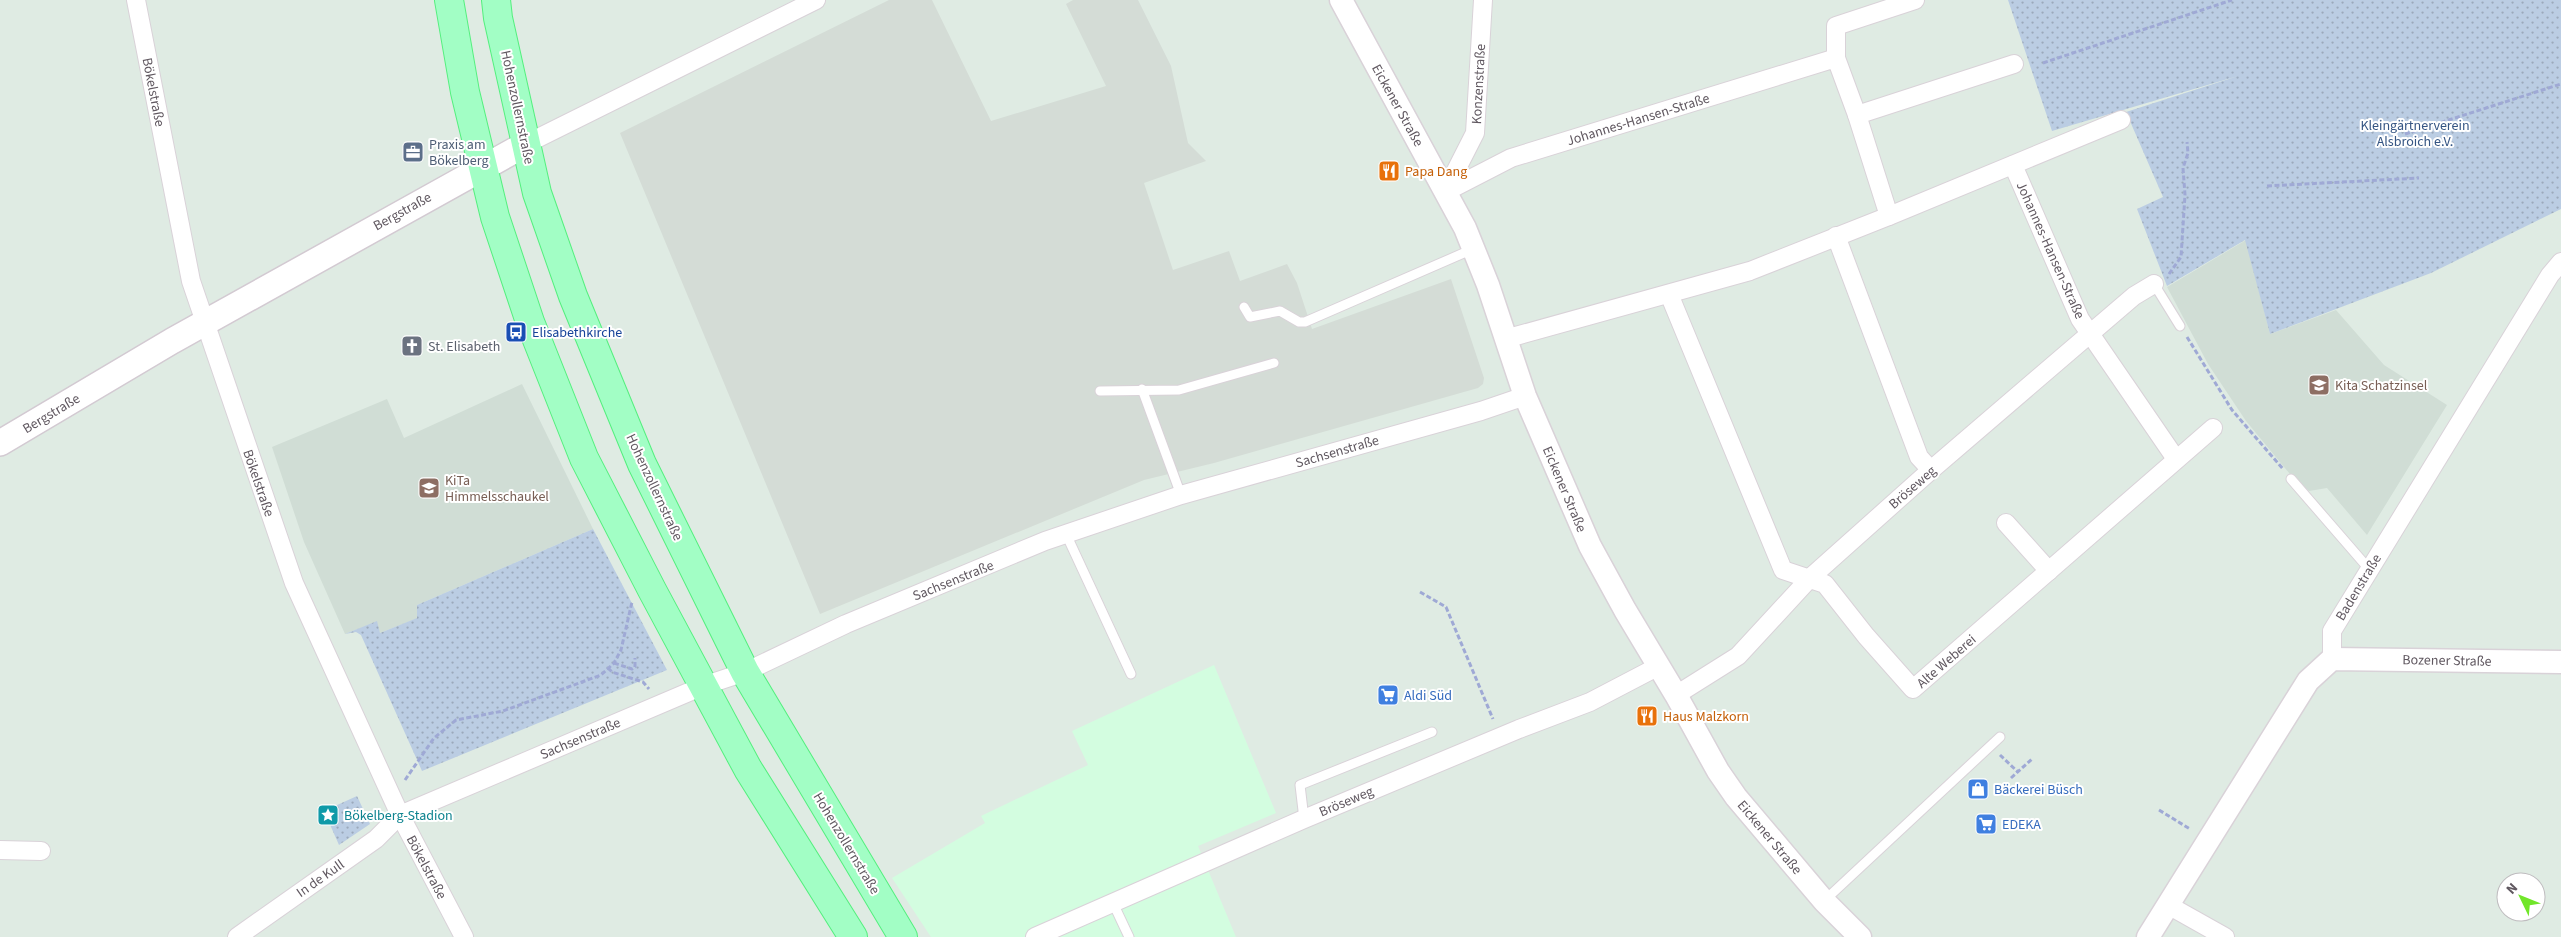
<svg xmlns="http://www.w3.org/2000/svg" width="2561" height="937" font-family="'Source Sans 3',sans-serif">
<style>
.commercial{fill:#d3fde0}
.industrial{fill:#d4dcd6}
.education{fill:#d0ddd5}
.green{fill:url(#green-dots)}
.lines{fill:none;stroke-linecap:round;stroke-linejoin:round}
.service-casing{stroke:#d9d2d8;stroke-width:11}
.minor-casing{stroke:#d9d2d8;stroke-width:20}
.tertiary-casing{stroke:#d9d2d8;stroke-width:25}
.secondary-casing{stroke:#d3cad2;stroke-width:28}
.primary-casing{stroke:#54ef7e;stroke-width:30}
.path{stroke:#9fa9d5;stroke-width:3;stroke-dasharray:5 2.5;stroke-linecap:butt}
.service{stroke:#fff;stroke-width:9}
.minor{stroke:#fff;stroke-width:18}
.tertiary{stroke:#fff;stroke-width:22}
.secondary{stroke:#fff;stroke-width:25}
.primary{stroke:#a2fec5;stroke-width:28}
.labels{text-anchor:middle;stroke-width:4;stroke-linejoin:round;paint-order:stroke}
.street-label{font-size:14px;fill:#605860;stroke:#fff}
.park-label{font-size:14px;fill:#355583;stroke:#fff}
.service-label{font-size:14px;fill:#4e5e75;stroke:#fff;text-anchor:start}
.food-label{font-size:14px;fill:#c56008;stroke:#fff;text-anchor:start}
.transit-label{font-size:14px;fill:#164399;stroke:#fff;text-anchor:start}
.worship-label{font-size:14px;fill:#5b616d;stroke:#fff;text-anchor:start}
.education-label{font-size:14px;fill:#785e54;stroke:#fff;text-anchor:start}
.shop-label{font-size:14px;fill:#366cbe;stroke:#fff;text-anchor:start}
.culture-label{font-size:14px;fill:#0d838f;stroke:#fff;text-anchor:start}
</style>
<defs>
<pattern id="green-dots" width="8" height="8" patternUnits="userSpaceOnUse" patternTransform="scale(1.25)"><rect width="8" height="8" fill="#bbcde3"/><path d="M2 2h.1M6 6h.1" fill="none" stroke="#9ba9bb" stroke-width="1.8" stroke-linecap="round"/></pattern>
</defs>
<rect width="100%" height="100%" fill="#dfebe3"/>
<!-- commercial -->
<path class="commercial" d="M1214 665 1276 813 1198 846 1236 937H931L892 878 985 823 981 816 1088 765 1072 731Z"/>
<!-- industrial -->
<path class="industrial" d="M889 0H932L991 121 1106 86 1066 4 1073 0H1138L1171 66 1188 143 1206 161 1144 183 1173 270 1229 251 1240 281 1287 264 1297 283 1312 329 1451 279 1484 378 1483 384 1478 388 1214 463 1144 480 820 614 620 133Z"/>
<!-- education -->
<g class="education">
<path d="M2246 240 2270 334 2336 310 2384 365 2447 405 2367 535 2327 488 2309 491 2294 479 2246 421 2208 364 2167 287Z"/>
<path d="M522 384 593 529 417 605 418 618 380 633 376 622 345 634 304 542 272 447 387 399 404 438Z"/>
</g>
<!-- green -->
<g class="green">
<path d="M2008 0H2561V209L2431 273 2270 334 2245 240 2167 286 2137 209 2163 197 2126 112 2238 76 2052 131Z"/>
<path d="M593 529 667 670 422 771 361 635 356 632 345 634 377 621 380 633 417 618V605Z"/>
<path d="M357 796 370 824 339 845 324 811Z"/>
</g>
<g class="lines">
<!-- service casing -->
<g class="service-casing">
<g id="service">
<path d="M2154 284 2180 326"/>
<path d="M1244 307 1250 317 1280 311 1299 322H1305L1473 249"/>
<path d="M1142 389 1181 495"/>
<path d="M1100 391 1179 390 1274 363"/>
<path d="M2291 479 2369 569"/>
<path d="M1066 534 1131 674"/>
<path d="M1304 819 1300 785 1432 732"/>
<path d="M1824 901 2000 737"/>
<path d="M1113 903 1129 937"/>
</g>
</g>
<!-- minor casing -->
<g class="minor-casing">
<g id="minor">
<path d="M136 0 191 281 294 583 400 815 464 937"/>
<path d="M1836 58V26L1915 0"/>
<path d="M1857 115 2014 64"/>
<path d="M526 144 816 0"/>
<path d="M2013 165 2080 319 2176 459"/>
<path d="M1445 192 1511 158 1836 58 1857 115 1889 216 1750 271 1505 339"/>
<path d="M1445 192 1475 133 1483 0"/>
<path d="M1889 216 2121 120"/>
<path d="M1836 236 1919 457 1931 470"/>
<path d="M1669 294 1783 570 1825 584 1866 636 1913 689 2213 428"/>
<path d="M2006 523 2049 571"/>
<path d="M2332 659V631L2550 275 2561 262"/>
<path d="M1676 695 1738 656 1810 578 1931 470 2134 296 2154 284"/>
<path d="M0 850 41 851"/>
<path d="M2168 905 2225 937"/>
<path d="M237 937 376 839 400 815 703 686 745 672 846 624 1045 541 1181 495 1481 411 1525 396"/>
<path d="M1035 937 1304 819 1519 729 1590 702 1657 667"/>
</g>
</g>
<!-- tertiary casing -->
<g class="tertiary-casing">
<g id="tertiary">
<path d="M1341 0 1465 228 1488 285 1525 396 1590 546 1625 610 1676 695 1718 771 1736 797 1824 901 1860 937"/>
<path d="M2148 937 2308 681 2332 659 2561 662"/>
</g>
</g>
<!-- secondary casing -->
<g class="secondary-casing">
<path id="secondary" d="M0 443 172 341 526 144"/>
</g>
<!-- primary casing -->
<g class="primary-casing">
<g id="primary">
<path d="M449 0 465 92 495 217 530 322 584 458 652 590 748 769 853 937"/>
<path d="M496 0 498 18 537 193 573 296 642 464 745 672 903 937"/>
</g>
</g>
<!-- path -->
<g class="path">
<path d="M2043 63 2232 0"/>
<path d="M2405 134 2561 84"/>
<path d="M2267 186 2419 178"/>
<path d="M2169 274 2181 257 2185 195 2183 168 2188 153 2187 142"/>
<path d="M2187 337 2232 410 2283 469"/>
<path d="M1420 592 1446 607 1493 719"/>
<path d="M614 663 632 669 635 667V658"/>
<path d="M608 668 612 672 643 682 649 689"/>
<path d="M2000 755 2018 772"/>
<path d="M2011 778 2032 759"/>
<path d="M405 780 434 738 456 720 503 711 601 675 614 663 621 650 632 602"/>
<path d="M2159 810 2190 829"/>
</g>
<!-- service -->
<use href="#service" class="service"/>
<!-- minor -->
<use href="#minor" class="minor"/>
<!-- tertiary -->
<use href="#tertiary" class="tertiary"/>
<!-- secondary -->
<use href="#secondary" class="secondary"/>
<!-- primary -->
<use href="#primary" class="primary"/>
</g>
<!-- icons -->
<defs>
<g id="office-square" transform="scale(1.125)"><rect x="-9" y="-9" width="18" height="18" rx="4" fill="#5c6f8a" stroke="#fff"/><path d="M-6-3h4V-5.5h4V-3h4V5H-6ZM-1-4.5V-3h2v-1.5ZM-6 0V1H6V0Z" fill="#fff"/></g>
<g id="restaurant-square" transform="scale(1.125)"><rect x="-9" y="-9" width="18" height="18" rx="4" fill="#e8710a" stroke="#fff"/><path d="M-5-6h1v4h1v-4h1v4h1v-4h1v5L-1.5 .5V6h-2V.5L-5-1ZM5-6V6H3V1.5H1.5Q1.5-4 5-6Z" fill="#fff"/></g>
<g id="bus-square" transform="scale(1.125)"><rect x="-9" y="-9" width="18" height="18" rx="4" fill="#1a4fb4" stroke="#fff"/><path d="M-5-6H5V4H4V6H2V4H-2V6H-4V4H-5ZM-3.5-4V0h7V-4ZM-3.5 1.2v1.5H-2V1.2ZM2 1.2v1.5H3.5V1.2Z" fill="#fff"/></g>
<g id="church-square" transform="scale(1.125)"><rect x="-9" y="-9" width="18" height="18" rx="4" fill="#6b7280" stroke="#fff"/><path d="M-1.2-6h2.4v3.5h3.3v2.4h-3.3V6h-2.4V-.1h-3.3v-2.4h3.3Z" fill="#fff"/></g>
<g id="school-square" transform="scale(1.125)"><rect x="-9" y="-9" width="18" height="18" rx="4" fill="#8d6e63" stroke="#fff"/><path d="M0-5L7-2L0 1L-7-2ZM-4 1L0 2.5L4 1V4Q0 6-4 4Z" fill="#fff"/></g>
<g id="supermarket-square" transform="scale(1.125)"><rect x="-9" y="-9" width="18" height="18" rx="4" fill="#3f7fe0" stroke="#fff"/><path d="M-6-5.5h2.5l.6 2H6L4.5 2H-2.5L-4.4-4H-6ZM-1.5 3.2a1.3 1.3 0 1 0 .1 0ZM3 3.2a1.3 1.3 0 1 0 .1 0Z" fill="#fff"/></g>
<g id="shop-square" transform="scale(1.125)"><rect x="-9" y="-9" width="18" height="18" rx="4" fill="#3f7fe0" stroke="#fff"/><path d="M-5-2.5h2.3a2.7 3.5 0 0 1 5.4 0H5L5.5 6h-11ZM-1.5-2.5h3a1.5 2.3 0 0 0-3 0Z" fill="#fff"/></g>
<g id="sight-square" transform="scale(1.125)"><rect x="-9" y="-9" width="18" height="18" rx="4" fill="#0f9aa8" stroke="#fff"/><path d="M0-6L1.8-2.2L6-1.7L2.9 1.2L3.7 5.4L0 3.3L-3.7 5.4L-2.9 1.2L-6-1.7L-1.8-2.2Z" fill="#fff"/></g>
</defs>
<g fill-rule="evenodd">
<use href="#office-square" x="413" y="152"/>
<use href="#restaurant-square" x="1389" y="171"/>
<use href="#bus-square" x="516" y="332"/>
<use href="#church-square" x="412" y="346"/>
<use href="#school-square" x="2319" y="385"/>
<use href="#school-square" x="429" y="488"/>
<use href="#supermarket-square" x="1388" y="695"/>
<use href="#restaurant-square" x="1647" y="716"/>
<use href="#shop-square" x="1978" y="789"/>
<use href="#sight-square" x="328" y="815"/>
<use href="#supermarket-square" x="1986" y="824"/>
</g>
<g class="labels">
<!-- street labels -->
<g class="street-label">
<text transform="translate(1478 84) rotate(-87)" y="5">Konzenstraße</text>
<text transform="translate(154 92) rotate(79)" y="5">Bökelstraße</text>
<text transform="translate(1398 105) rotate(61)" y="5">Eickener Straße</text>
<text transform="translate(518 107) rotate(78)" y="5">Hohenzollernstraße</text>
<text transform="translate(1638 119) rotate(-17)" y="5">Johannes-Hansen-Straße</text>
<text transform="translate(402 211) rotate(-29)" y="5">Bergstraße</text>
<text transform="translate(2051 250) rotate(66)" y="5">Johannes-Hansen-Straße</text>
<text transform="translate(51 413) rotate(-31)" y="5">Bergstraße</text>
<text transform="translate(1337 451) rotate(-16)" y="5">Sachsenstraße</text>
<text transform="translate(259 483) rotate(71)" y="5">Bökelstraße</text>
<text transform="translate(655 487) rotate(65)" y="5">Hohenzollernstraße</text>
<text transform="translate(1912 487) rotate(-41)" y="5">Bröseweg</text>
<text transform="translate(1565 489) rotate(67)" y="5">Eickener Straße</text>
<text transform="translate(953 580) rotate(-22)" y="5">Sachsenstraße</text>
<text transform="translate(2358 587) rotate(-59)" y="5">Badenstraße</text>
<text transform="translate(2447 660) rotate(1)" y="5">Bozener Straße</text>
<text transform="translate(1946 661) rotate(-41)" y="5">Alte Weberei</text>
<text transform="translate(580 738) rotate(-23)" y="5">Sachsenstraße</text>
<text transform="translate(1346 801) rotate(-23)" y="5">Bröseweg</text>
<text transform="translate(1770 837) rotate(50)" y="5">Eickener Straße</text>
<text transform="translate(847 843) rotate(59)" y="5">Hohenzollernstraße</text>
<text transform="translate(427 867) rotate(62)" y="5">Bökelstraße</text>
<text transform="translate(320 878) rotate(-35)" y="5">In de Kull</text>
</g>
<!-- park labels -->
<g class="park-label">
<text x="2415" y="130">Kleingärtnerverein<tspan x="2415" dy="16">Alsbroich e.V.</tspan></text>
</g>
<!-- service labels -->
<g class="service-label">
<text x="429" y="149">Praxis am<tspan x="429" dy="16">Bökelberg</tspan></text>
</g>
<!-- food labels -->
<g class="food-label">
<text x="1405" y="176">Papa Dang</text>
<text x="1663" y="721">Haus Malzkorn</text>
</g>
<!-- transit labels -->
<g class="transit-label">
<text x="532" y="337">Elisabethkirche</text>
</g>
<!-- worship labels -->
<g class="worship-label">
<text x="428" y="351">St. Elisabeth</text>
</g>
<!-- education labels -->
<g class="education-label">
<text x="2335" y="390">Kita Schatzinsel</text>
<text x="445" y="485">KiTa<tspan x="445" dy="16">Himmelsschaukel</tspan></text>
</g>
<!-- shop labels -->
<g class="shop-label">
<text x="1404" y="700">Aldi Süd</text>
<text x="1994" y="794">Bäckerei Büsch</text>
<text x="2002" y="829">EDEKA</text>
</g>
<!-- culture labels -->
<g class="culture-label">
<text x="344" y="820">Bökelberg-Stadion</text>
</g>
</g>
<!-- north arrow -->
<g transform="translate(2521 897) rotate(313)"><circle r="24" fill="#ffffff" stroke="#bfbcbf"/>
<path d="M0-4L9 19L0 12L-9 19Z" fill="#71e62a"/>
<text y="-8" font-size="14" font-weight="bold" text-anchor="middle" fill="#605860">N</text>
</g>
</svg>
